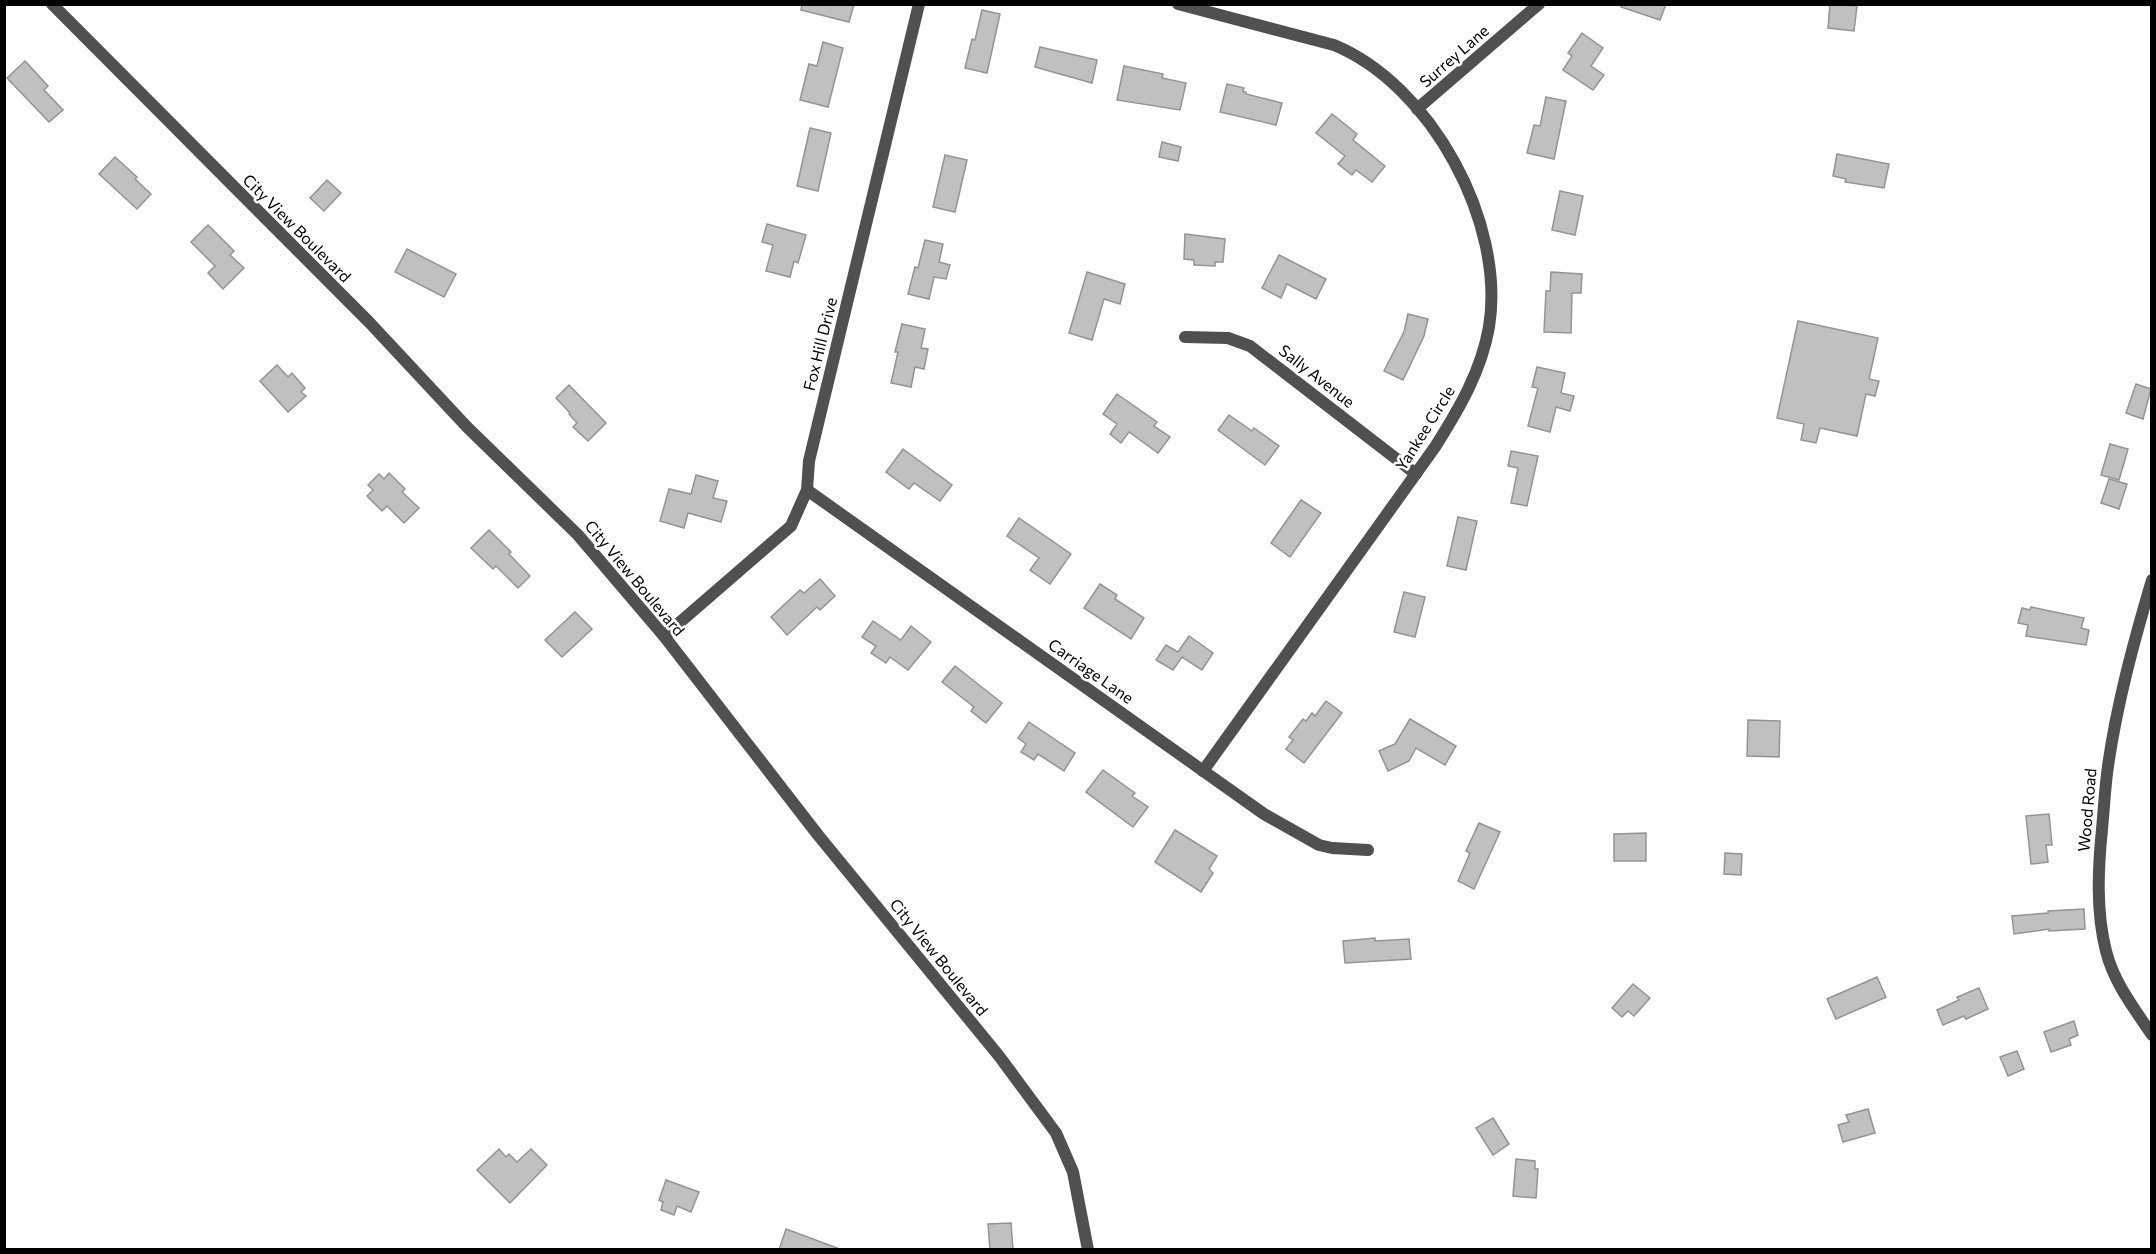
<svg xmlns="http://www.w3.org/2000/svg" width="2156" height="1254" font-family="Commissioner,sans-serif">
<style>
.building{fill:#c0c0c0;stroke:#949494;stroke-width:1.5}
.lines{fill:none;stroke-linecap:round;stroke-linejoin:round}
.minor{stroke:#505050;stroke-width:12}
.tertiary{stroke:#505050;stroke-width:12}
.labels{text-anchor:middle;stroke-width:5;stroke-linejoin:round;paint-order:stroke}
.street-label{font-size:16px;fill:#000;stroke:#fff}
</style>
<rect width="100%" height="100%" fill="#fff"/>
<!-- building -->
<g class="building">
<path d="M802 4H854L849 22 801 10Z"/>
<path d="M1621 4H1666L1660 20 1621 7Z"/>
<path d="M1830 4 1857 6 1854 31 1828 28Z"/>
<path d="M982 10 1000 14 987 73 965 68 972 39 975 40Z"/>
<path d="M1582 33 1603 48 1591 66 1604 75 1593 90 1563 70 1572 56 1568 53Z"/>
<path d="M823 42 843 48 828 107 800 100 809 64 817 66Z"/>
<path d="M1040 47 1097 60 1092 83 1035 67Z"/>
<path d="M25 61 48 86 44 90 63 110 49 122 7 78Z"/>
<path d="M1124 66 1163 74 1162 78 1186 83 1180 110 1117 100Z"/>
<path d="M1227 84 1244 88 1243 92H1246V94L1282 103 1276 125 1220 112Z"/>
<path d="M1546 97 1566 101 1554 159 1527 153 1534 125 1540 126Z"/>
<path d="M1332 114 1357 134 1353 140 1385 166 1372 182 1356 170 1352 175 1338 164 1345 156 1316 133Z"/>
<path d="M810 128 831 133 818 191 797 186Z"/>
<path d="M1162 142 1181 147 1178 161 1159 157Z"/>
<path d="M1837 154 1889 164 1884 188 1845 182 1846 179 1833 176Z"/>
<path d="M945 155 967 160 955 212 933 207Z"/>
<path d="M115 157 137 177 135 179 151 194 137 209 99 174Z"/>
<path d="M327 180 341 193 324 211 310 198Z"/>
<path d="M1560 191 1583 196 1575 235 1552 230Z"/>
<path d="M767 224 806 235 798 263 794 261 790 277 766 271 773 245 762 242Z"/>
<path d="M208 225 234 251 230 255 244 268 223 289 208 273 215 266 191 242Z"/>
<path d="M1185 234 1225 239 1223 262H1215V266L1194 265V260L1184 259Z"/>
<path d="M925 240 943 244 939 262 950 265 946 279 934 277 929 299 908 294 915 267 918 268Z"/>
<path d="M407 249 456 274 444 297 395 272Z"/>
<path d="M1279 255 1326 279 1316 299 1287 284 1281 298 1262 288Z"/>
<path d="M1087 272 1125 284 1120 304 1104 299 1092 340 1069 333Z"/>
<path d="M1551 272 1582 274 1581 293H1572L1571 333 1544 332 1546 291H1550Z"/>
<path d="M1408 314 1428 319 1424 336 1403 380 1384 371 1404 332Z"/>
<path d="M1798 321 1878 338 1869 379 1879 381 1875 396 1866 394 1857 436 1820 428 1816 443 1801 440 1804 424 1777 418Z"/>
<path d="M902 324 925 329 921 348 928 349 924 369 915 367 911 387 891 383 898 352H895Z"/>
<path d="M277 365 288 377 292 373 305 388 301 392 306 396 288 412 260 381Z"/>
<path d="M1537 367 1565 373 1561 393 1574 396 1570 411 1556 407 1550 432 1528 426 1538 388 1532 387Z"/>
<path d="M2136 384 2151 389 2143 419 2126 413Z"/>
<path d="M569 385 606 423 588 441 573 427 577 423 569 414 570 413 556 398Z"/>
<path d="M1117 394 1157 422 1154 426 1170 437 1158 453 1129 432 1121 443 1110 434 1117 424 1103 414Z"/>
<path d="M1229 415 1252 431 1254 428 1279 446 1265 465 1218 430Z"/>
<path d="M2110 444 2128 449 2119 480 2101 475Z"/>
<path d="M903 449 952 485 940 501 914 483 909 489 886 472Z"/>
<path d="M1511 451 1538 456 1527 506 1511 503 1518 468 1508 466Z"/>
<path d="M389 473 405 489 402 492 419 508 404 523 387 506 382 511 367 496 373 490 368 485 379 474 384 479Z"/>
<path d="M696 475 718 481 713 498 727 501 721 522 688 513 684 528 660 521 669 489 691 494Z"/>
<path d="M2109 479 2127 484 2119 509 2101 503Z"/>
<path d="M1301 500 1321 513 1290 557 1271 543Z"/>
<path d="M1458 517 1477 521 1466 570 1447 566Z"/>
<path d="M1019 518 1071 554 1050 584 1030 570 1039 558 1007 536Z"/>
<path d="M489 530 511 552 509 554 530 576 518 588 496 566 493 569 471 548Z"/>
<path d="M820 579 835 596 820 610 817 607 787 635 771 617 800 590 804 593Z"/>
<path d="M1100 584 1117 595 1115 599 1144 618 1131 639 1084 608Z"/>
<path d="M1404 592 1425 597 1415 637 1394 632Z"/>
<path d="M2031 607 2084 618 2081 628 2089 630 2086 645 2026 636 2028 625 2018 623 2022 608 2030 610Z"/>
<path d="M575 612 592 629 562 657 545 640Z"/>
<path d="M873 621 901 640 911 626 931 642 908 670 890 657 886 663 871 653 876 646 862 637Z"/>
<path d="M1189 636 1213 653 1202 670 1182 657 1173 670 1156 660 1166 645 1178 652Z"/>
<path d="M955 666 1002 703 986 723 971 711 974 707 942 682Z"/>
<path d="M1326 701 1342 713 1304 763 1286 749 1293 740 1289 737 1303 719 1306 721 1312 713 1315 716Z"/>
<path d="M1410 719 1456 746 1445 765 1416 748 1409 761 1388 771 1379 751 1395 744Z"/>
<path d="M1748 720 1780 721 1779 757 1747 756Z"/>
<path d="M1029 722 1075 753 1064 771 1038 754 1034 760 1021 752 1026 744 1018 738Z"/>
<path d="M1103 770 1135 793 1132 796 1148 807 1133 827 1086 792Z"/>
<path d="M2049 814 2052 845H2046L2048 862 2031 864 2026 816Z"/>
<path d="M1479 823 1500 832 1474 889 1458 881 1470 853 1466 851Z"/>
<path d="M1175 830 1217 856 1209 869 1213 873 1201 892 1155 862Z"/>
<path d="M1646 833V861H1614V834Z"/>
<path d="M1725 853 1742 854 1741 875 1724 874Z"/>
<path d="M2084 909 2085 929 2049 931V929L2014 934 2012 916 2048 913V911Z"/>
<path d="M1375 938V941L1409 939 1411 959 1345 963 1343 941Z"/>
<path d="M1877 977 1886 997 1836 1019 1827 999Z"/>
<path d="M1633 984 1650 998 1634 1016 1628 1011 1622 1017 1612 1008Z"/>
<path d="M1979 988 1988 1009 1966 1019 1964 1016 1943 1025 1937 1010 1959 1000 1957 997Z"/>
<path d="M2074 1021 2078 1035 2069 1039 2071 1045 2051 1052 2044 1032Z"/>
<path d="M2017 1051 2024 1069 2008 1076 2000 1057Z"/>
<path d="M1868 1109 1875 1133 1843 1142 1838 1125 1849 1122 1846 1115Z"/>
<path d="M1493 1118 1509 1144 1493 1155 1476 1128Z"/>
<path d="M499 1149 506 1157 509 1154 517 1162 531 1149 547 1165 510 1203 477 1170Z"/>
<path d="M1516 1159 1535 1161V1169H1538L1536 1198 1513 1196Z"/>
<path d="M666 1180 699 1192 691 1212 677 1206 674 1215 661 1210 663 1202 659 1200Z"/>
<path d="M1011 1223 1013 1250H990L988 1224Z"/>
<path d="M786 1229 837 1248 836 1250H779Z"/>
</g>
<g class="lines">
<!-- minor -->
<g class="minor">
<path d="M1178 4 1334 45C1431 85 1506 223 1489 327 1481 372 1459 409 1435 447L1203 771"/>
<path d="M1417 109 1539 4"/>
<path d="M1185 337 1228 338 1250 346 1416 474"/>
<path d="M807 490 1264 814 1319 845 1332 848 1368 850"/>
<path d="M2152 580C2134 641 2117 703 2108 766 2105 787 2104 808 2102 829 2098 869 2096 912 2106 951 2114 983 2134 1008 2152 1035"/>
<path d="M664 636 791 526 807 490 809 461 919 4"/>
</g>
<!-- tertiary -->
<path class="tertiary" d="M52 4 369 322 467 427 578 535 664 636 818 835 999 1056 1056 1133 1073 1172 1088 1250"/>
</g>
<g class="labels">
<!-- street labels -->
<g class="street-label">
<text transform="translate(1454 56) rotate(-41)" y="6">Surrey Lane</text>
<text transform="translate(297 228) rotate(45)" y="6">City View Boulevard</text>
<text transform="translate(820 344) rotate(-76)" y="6">Fox Hill Drive</text>
<text transform="translate(1317 376) rotate(38)" y="6">Sally Avenue</text>
<text transform="translate(1425 428) rotate(-58)" y="6">Yankee Circle</text>
<text transform="translate(635 578) rotate(50)" y="6">City View Boulevard</text>
<text transform="translate(1091 671) rotate(35)" y="6">Carriage Lane</text>
<text transform="translate(2087 810) rotate(-85)" y="6">Wood Road</text>
<text transform="translate(939 957) rotate(51)" y="6">City View Boulevard</text>
</g>
</g>
<!-- border -->
<rect width="2156" height="1254" fill="none" stroke="#000000" stroke-width="12"/>
</svg>
